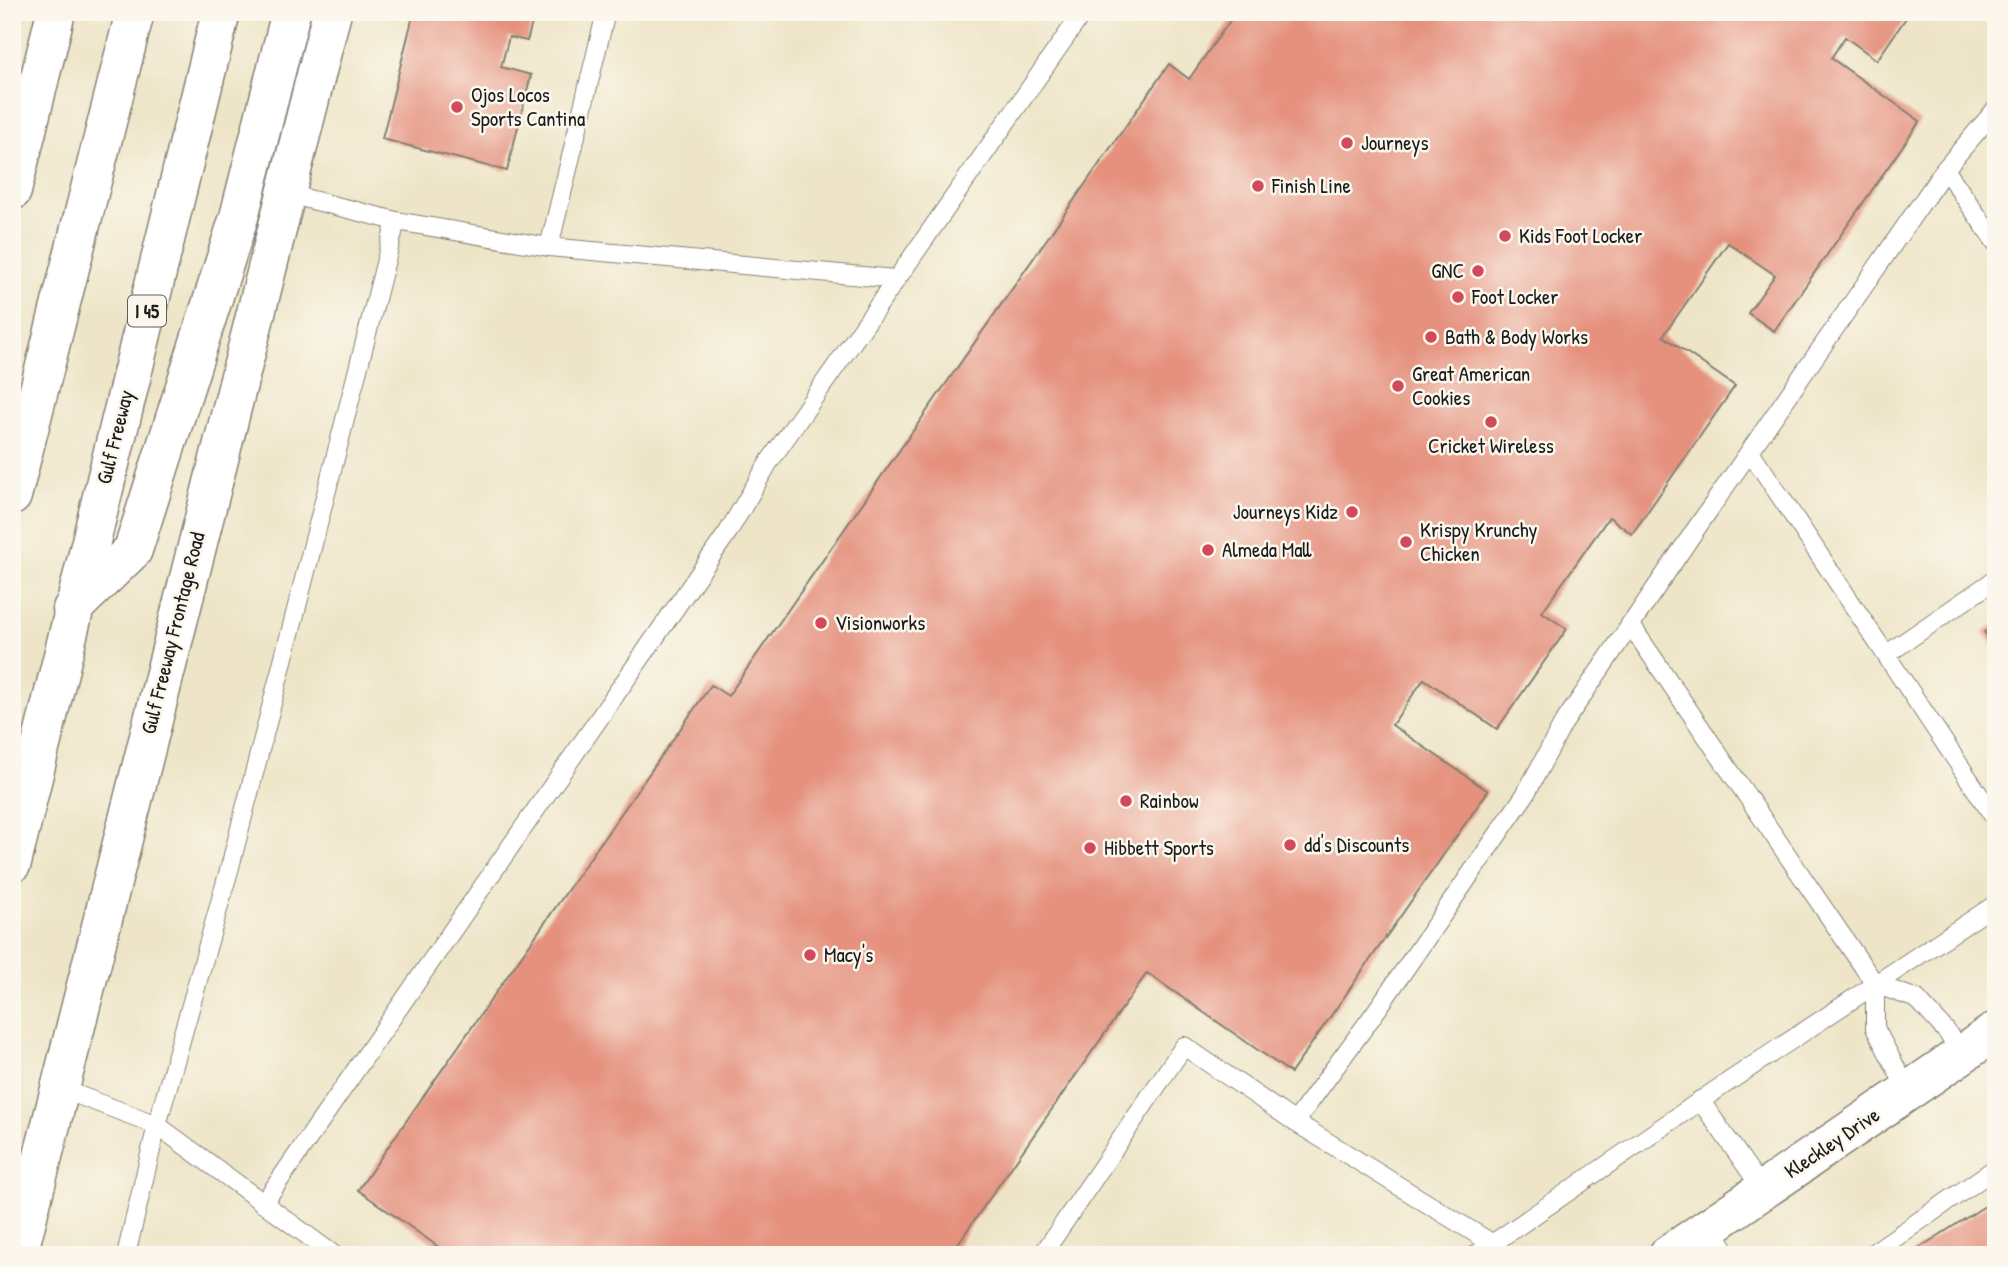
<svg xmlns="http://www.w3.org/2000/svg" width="2008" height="1267" font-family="'Patrick Hand',sans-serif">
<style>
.building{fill:#e5917e}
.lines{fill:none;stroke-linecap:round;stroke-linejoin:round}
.service-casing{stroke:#858072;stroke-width:20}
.tertiary-casing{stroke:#858072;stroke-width:41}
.secondary-casing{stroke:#858072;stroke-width:41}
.motorway-casing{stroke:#858072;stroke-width:41}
.service{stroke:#fff;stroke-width:18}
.tertiary{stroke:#fff;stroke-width:38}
.secondary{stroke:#fff;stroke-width:38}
.motorway{stroke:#fff;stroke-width:38}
.poi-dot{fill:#d1495b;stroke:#fbf7ec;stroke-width:2.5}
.labels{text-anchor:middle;stroke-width:5;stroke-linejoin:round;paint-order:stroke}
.shield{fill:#fbf7ec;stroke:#5f5e5a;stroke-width:2}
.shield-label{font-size:19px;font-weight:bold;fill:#1c1c1c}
.poi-label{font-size:21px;fill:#1c1c1c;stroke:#fbf7ec;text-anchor:start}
.street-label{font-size:21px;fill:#1c1c1c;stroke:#fbf7ec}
</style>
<rect width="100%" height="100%" fill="#fbf7ec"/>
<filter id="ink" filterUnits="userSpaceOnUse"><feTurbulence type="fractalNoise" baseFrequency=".0143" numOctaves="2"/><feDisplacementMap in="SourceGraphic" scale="14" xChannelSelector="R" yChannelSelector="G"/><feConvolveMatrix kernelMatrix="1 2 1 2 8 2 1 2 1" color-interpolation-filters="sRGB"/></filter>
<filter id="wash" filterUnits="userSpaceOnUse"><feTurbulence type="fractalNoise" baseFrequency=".00686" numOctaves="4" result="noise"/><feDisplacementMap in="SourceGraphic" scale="28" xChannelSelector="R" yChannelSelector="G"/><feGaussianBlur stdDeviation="1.57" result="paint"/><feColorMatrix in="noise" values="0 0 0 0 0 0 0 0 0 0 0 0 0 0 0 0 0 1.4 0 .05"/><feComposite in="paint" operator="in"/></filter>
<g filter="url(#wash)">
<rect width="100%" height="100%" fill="#eee5c8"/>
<g id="blocks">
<!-- building -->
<g class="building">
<path d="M414 12H535L527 41 509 37 501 67 531 75 507 171 382 139Z"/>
<path d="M1236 12H1910L1877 60 1845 37 1831 58 1920 121 1774 331 1748 313 1775 275 1728 243 1663 336 1735 386 1632 534 1609 517 1542 612 1567 629 1497 729 1424 679 1392 725 1488 791 1291 1073 1147 973 950 1255H450L358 1190 711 685 728 696 1169 64 1189 79Z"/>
<path d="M1996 624V649L1984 632Z"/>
<path d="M1996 1199V1255H1908Z"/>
</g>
</g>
</g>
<g filter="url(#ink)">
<use href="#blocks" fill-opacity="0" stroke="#858072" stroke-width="2"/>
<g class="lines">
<!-- service casing -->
<g class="service-casing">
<g id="service">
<path d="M1945 169 1996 243"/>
<path d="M284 193 396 221"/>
<path d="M549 247 895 279"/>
<path d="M1750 451 1996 820"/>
<path d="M1630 624 1875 984V1028L1908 1091"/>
<path d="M1887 654 1996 579"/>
<path d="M1875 984 1917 999 1947 1032 1961 1054"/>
<path d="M59 1088 157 1125 334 1255"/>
<path d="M1700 1100 1763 1190"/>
<path d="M1295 1122 1493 1244"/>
<path d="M263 1204 728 532 769 462 1083 12"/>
<path d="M1711 1225 1728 1255"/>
<path d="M126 1255 157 1125 230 867 396 221 549 247 606 12"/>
<path d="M1042 1255 1184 1046 1295 1122 1374 1014 1525 795 1563 724 1700 523 1945 169 1996 109"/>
<path d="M1476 1255 1722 1086 1996 904"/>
<path d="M1870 1255 1996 1168"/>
</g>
</g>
<!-- tertiary casing -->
<g class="tertiary-casing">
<path id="tertiary" d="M1668 1255 1996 1031"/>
</g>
<!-- secondary casing -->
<g class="secondary-casing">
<path id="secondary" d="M18 1255 332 12"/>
</g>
<!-- motorway casing -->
<g class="motorway-casing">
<g id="motorway">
<path d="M12 191 56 12"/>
<path d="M12 496 135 12"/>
<path d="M72 609 133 550 239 217 291 12"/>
<path d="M12 863 221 12"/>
</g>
</g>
<!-- service -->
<use href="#service" class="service"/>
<!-- tertiary -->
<use href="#tertiary" class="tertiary"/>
<!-- secondary -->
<use href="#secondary" class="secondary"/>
<!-- motorway -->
<use href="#motorway" class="motorway"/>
</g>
</g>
<!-- markers -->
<g class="poi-dot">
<circle cx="457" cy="107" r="7"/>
<circle cx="1347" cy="143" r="7"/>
<circle cx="1258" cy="186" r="7"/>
<circle cx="1505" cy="236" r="7"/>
<circle cx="1478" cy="271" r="7"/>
<circle cx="1458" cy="297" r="7"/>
<circle cx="1431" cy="337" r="7"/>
<circle cx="1398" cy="386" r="7"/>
<circle cx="1491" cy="422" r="7"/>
<circle cx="1352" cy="512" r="7"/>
<circle cx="1406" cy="542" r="7"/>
<circle cx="1208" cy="550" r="7"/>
<circle cx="821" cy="623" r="7"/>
<circle cx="1126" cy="801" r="7"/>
<circle cx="1290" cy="845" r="7"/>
<circle cx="1090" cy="848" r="7"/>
<circle cx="810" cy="955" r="7"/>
</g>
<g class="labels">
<!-- shield labels -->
<rect class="shield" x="128" y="295.5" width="38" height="31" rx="5"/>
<g class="shield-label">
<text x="147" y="318">I 45</text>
</g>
<!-- poi labels -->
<g class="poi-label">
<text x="471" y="102">Ojos Locos<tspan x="471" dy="24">Sports Cantina</tspan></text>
<text x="1361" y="150">Journeys</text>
<text x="1272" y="193">Finish Line</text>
<text x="1519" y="243">Kids Foot Locker</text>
<text x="1464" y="278" text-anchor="end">GNC</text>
<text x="1472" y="304">Foot Locker</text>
<text x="1445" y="344">Bath &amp; Body Works</text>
<text x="1412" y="381">Great American<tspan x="1412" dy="24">Cookies</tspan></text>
<text x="1491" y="453" text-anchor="middle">Cricket Wireless</text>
<text x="1338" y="519" text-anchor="end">Journeys Kidz</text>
<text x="1420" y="537">Krispy Krunchy<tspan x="1420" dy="24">Chicken</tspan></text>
<text x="1222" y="557">Almeda Mall</text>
<text x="835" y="630">Visionworks</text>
<text x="1140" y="808">Rainbow</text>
<text x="1304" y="852">dd's Discounts</text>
<text x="1104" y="855">Hibbett Sports</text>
<text x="824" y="962">Macy's</text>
</g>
<!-- street labels -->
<g class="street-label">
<text transform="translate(115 437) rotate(-76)" y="7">Gulf Freeway</text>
<text transform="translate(173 633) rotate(-76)" y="7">Gulf Freeway Frontage Road</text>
<text transform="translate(1832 1143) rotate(-34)" y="7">Kleckley Drive</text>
</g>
</g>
<!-- margin -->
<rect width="2008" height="1267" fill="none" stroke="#fbf7ec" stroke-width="42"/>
</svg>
